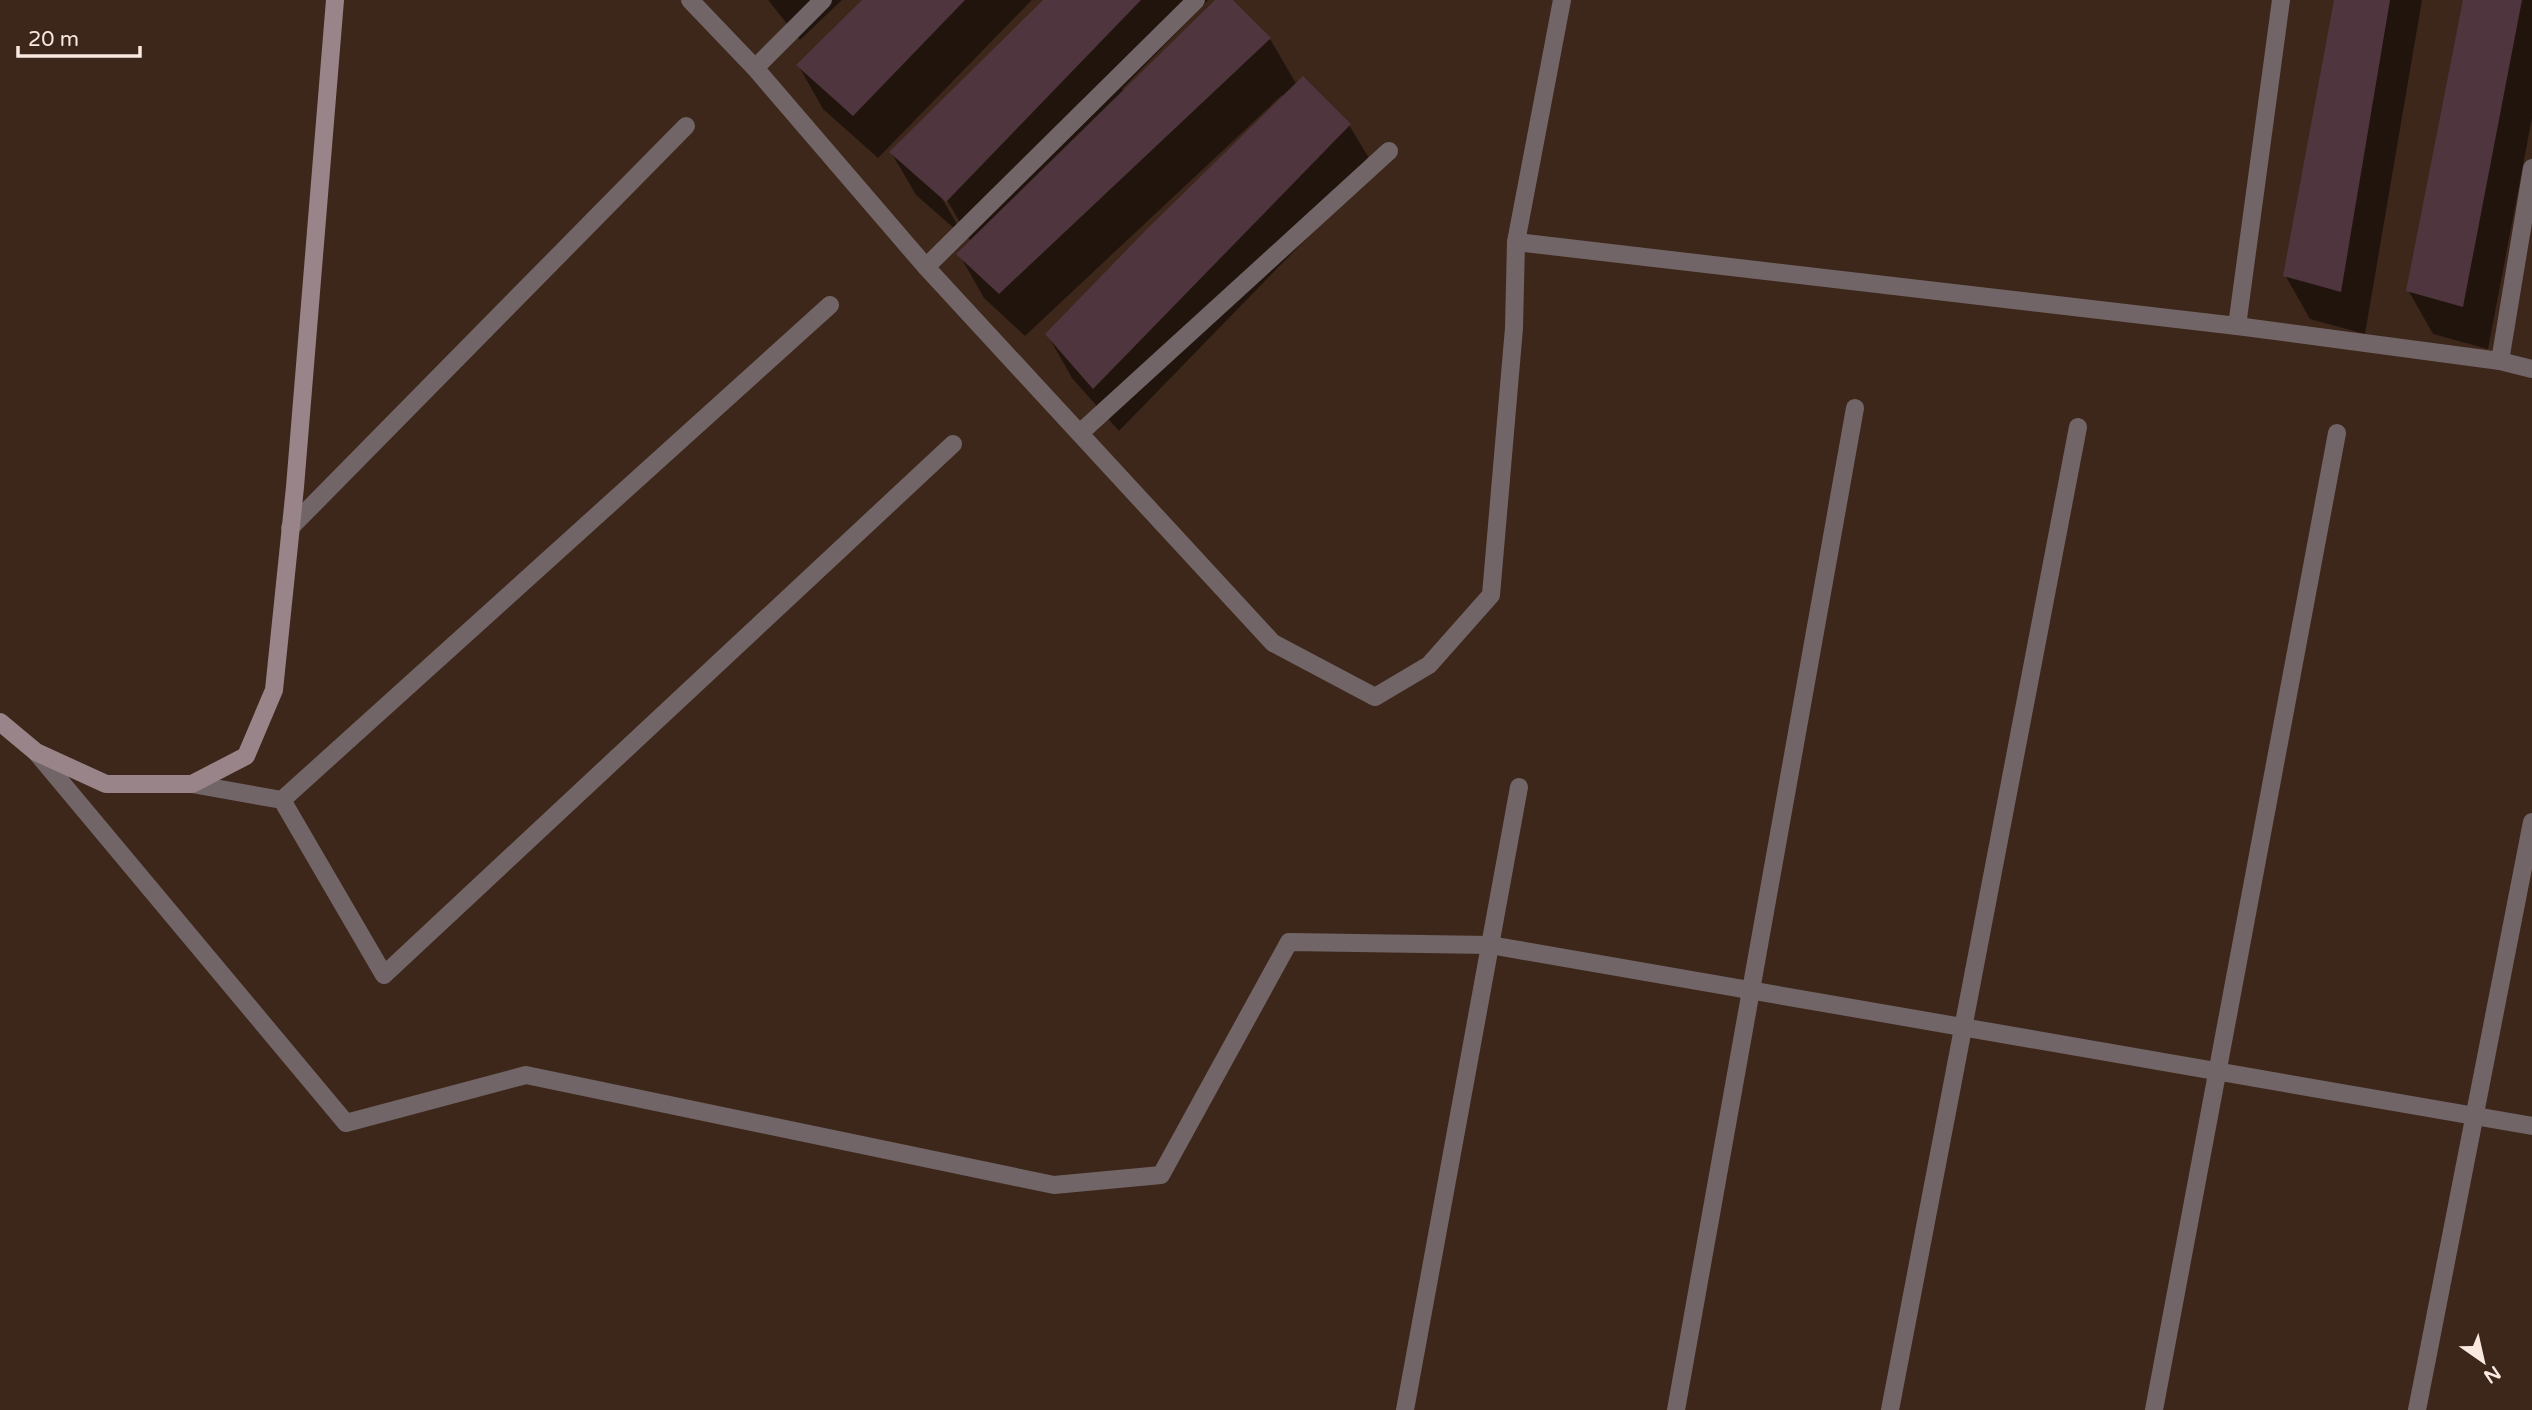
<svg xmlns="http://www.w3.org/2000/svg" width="2532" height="1410" font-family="'Varela Round',sans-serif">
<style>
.shadow{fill:#0007}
.building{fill:#4f353d}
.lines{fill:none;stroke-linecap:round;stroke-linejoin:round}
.street{stroke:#726568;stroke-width:18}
.secondary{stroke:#998489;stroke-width:18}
</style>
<rect width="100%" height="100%" fill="#3d271a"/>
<!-- shadow -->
<g class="shadow">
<path d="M768 0H842L800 40Z"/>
<path d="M864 0H1032L878 158 823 109 798 65Z"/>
<path d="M1046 0H1208L1122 89 1124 92 1217 0H1230L1270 39 1297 85 1349 125 1375 168 1119 431 1072 378 1047 334 1284 97 1282 95 1025 336 984 298 959 254 971 242 943 193 940 195 965 238 916 195 891 152Z"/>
<path d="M2336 0H2422L2365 334 2310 319 2285 275Z"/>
<path d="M2465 0H2532V118L2488 349 2433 334 2408 290Z"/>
</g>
<!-- building -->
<g class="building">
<path d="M862 0H965L853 116 796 65Z"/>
<path d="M1043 0H1141L946 202 889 152Z"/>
<path d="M1215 0H1233L1271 38 999 294 956 254Z"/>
<path d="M2334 0H2390L2341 292 2283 276Z"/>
<path d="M2463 0H2522L2463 307 2406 291Z"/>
<path d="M1303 76 1351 124 1093 389 1045 334 1148 228Z"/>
</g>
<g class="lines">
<!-- street -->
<g class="street">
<path d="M690 0 755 68 926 267 1273 643 1375 697 1429 665 1491 595 1514 328 1516 242 1562 0"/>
<path d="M755 68 823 0"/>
<path d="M1516 242 2237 326 2500 361 2532 369"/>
<path d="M926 267 1196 0"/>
<path d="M2237 326 2281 0"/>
<path d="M2500 361 2532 168"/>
<path d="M1080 433 1389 151"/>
<path d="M290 528 686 126"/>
<path d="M36 752 346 1123 526 1075 1054 1185 1161 1175 1289 942 1490 945 2532 1126"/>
<path d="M192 784 282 800 384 975 953 444"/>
<path d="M282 800 830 305"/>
<path d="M1405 1410 1519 787"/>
<path d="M1676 1410 1855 408"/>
<path d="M1890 1410 2078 427"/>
<path d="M2154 1410 2337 433"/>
<path d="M2417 1410 2532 822"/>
</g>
<!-- secondary -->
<path class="secondary" d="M0 722 36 752 106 784H192L246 756 274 690 295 487 335 0"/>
</g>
<!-- north arrow -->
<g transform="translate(2483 1361) rotate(146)" stroke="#3d271a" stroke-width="5" paint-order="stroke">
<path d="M0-5L12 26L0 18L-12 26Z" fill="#f9e9e1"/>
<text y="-10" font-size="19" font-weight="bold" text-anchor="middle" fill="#f9e9e1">N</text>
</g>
<!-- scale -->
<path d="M18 46v10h122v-10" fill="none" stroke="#f9e9e1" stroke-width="3.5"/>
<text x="28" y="46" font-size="21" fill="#f9e9e1" stroke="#3d271a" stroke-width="5" paint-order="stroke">20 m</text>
</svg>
